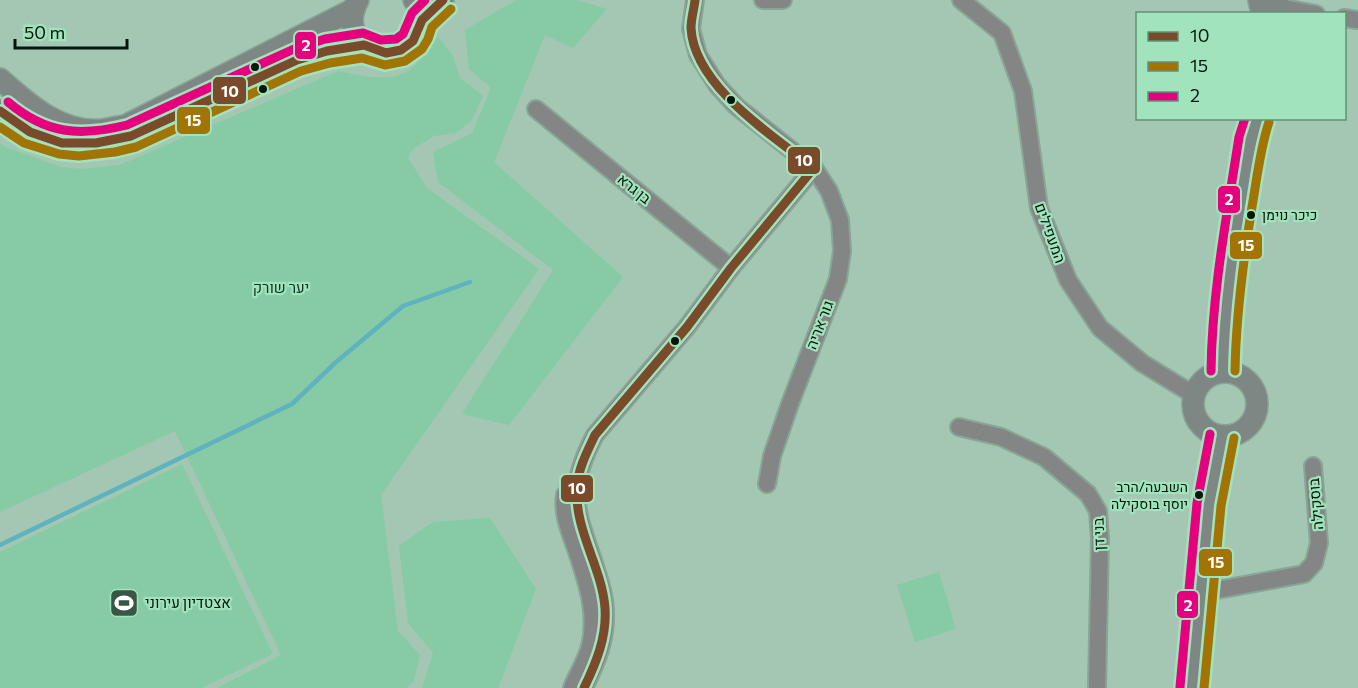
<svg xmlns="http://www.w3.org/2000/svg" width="1358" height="688" font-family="Commissioner,Heebo,sans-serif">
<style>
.green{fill:#86cba5}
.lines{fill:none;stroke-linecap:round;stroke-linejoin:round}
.stream{stroke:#5fb3bf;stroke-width:4.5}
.minor-casing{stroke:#88a595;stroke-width:20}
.major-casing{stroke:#88a595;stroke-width:24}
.minor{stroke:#848686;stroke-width:16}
.major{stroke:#7e8784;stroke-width:21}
.bus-1-casing{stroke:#a1e3bc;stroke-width:14}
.bus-2-casing{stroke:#a1e3bc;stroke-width:14}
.bus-3-casing{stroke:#a1e3bc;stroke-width:14}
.bus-1{stroke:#7a4b2a;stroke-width:9}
.bus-2{stroke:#a17404;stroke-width:9}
.bus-3{stroke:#e5007d;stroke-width:9}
.bus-dot{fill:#00170a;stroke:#a1e3bc;stroke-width:2}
.labels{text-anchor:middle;stroke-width:4.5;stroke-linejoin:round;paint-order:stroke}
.bus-label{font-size:14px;fill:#00170a;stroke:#a1e3bc;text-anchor:start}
.street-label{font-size:15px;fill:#00170a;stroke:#a1e3bc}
.park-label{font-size:15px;fill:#093721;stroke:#a1e3bc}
.poi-label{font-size:15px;fill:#00170a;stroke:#a1e3bc;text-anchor:start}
.line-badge{stroke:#a1e3bc;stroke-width:2}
.badge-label{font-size:16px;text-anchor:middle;font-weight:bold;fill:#fff}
</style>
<rect width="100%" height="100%" fill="#a3c7b2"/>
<!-- green -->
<g class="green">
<path d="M516 0H577L607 9 573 48 545 35 494 162 623 277 509 425 462 414 553 270 438 182 433 152 472 133 491 88 469 69 465 30Z"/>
<path d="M438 37 453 56 460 78 483 96 472 120 456 133 434 136 413 149 408 158 427 188 539 269 381 495 398 631 420 655 414 681 406 688H217L281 655 175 431 0 512V143L3 146 61 167 81 169 120 165 338 71C358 75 393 84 411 69 421 61 430 47 438 37Z"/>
<path d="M182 464 273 654 201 688H0V552Z"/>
<path d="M490 518 536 589 498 688H422L433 653 408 623 399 546 433 522Z"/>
<path d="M939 572 956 629 915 642 897 585Z"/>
</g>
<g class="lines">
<!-- stream -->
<path class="stream" d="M0 545 292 404 335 363 403 306 470 282"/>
<!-- minor casing -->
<g class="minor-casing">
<g id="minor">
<path d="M695 0 691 29 698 55 717 85 736 106 814 168 829 191 840 220 842 251 838 279 791 401 772 456 767 484"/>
<path d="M763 0H783"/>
<path d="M961 0 1002 33 1023 91 1039 208 1068 280 1100 328 1142 363 1194 395"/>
<path d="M1278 7 1316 14"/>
<path d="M1344 18 1358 20"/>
<path d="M536 109 731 268"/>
<path d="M959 427 1001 437 1044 457 1088 494 1098 511 1100 538 1097 688"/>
<path d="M565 495C562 513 570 532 576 549 587 582 599 615 589 650 585 663 577 675 572 688"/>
<path d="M1201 593 1304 574 1314 563 1319 543 1313 466"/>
<path d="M584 688C596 663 606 641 605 613 605 596 599 580 594 563 575 508 566 490 595 435L687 327 731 268 814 168"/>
</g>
</g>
<!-- major casing -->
<g class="major-casing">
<g id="major">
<path d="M358 0C331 48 407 77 419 27 422 17 419 8 414 0"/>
<path d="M1259 0 1262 14"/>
<path d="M1277 0V14"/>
<path d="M420 22 443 0"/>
<path d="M0 79C28 104 61 134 102 130 109 129 117 127 125 126L354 9"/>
<path d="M0 111C33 143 78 151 121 139"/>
<path d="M150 127 297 60 327 51 364 45"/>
<path d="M1223 371C1222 286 1245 203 1254 118"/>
<circle cx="1225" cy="404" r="32"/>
<path d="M1192 688 1209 504 1222 436"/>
</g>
</g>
<!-- minor -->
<use href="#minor" class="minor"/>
<!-- major -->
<use href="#major" class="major"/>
<!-- bus-1 casing -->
<g class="bus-1-casing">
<g id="bus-1">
<path d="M0 111 30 132 62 143H96L131 136 297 60 327 51 364 45 386 53 401 50 413 41 422 20 443 0"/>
<path d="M584 688C596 663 607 637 605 608 602 567 574 530 577 487 578 469 587 452 595 435L687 327 731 268 814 168C772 135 694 86 691 28 691 19 694 9 695 0"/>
</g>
</g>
<!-- bus-2 casing -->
<g class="bus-2-casing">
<g id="bus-2">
<path d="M0 127 24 143 59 154 79 156 115 152 136 147 301 71 330 63 362 58 385 65 405 61 422 49 428 39 432 27 451 9"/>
<path d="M1235 371C1236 316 1243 262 1252 207 1257 178 1260 149 1269 122"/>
<path d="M1204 688 1221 506 1234 438"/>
</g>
</g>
<!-- bus-3 casing -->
<g class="bus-3-casing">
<g id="bus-3">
<path d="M8 102C46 134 79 137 127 125L294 49 325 39 363 33 381 40 396 39 403 34 412 13 425 0"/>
<path d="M1211 371C1212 292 1227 215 1239 137L1245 118"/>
<path d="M1180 687 1197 503 1210 434"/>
</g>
</g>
<!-- bus-1 -->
<use href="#bus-1" class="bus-1"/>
<!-- bus-2 -->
<use href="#bus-2" class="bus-2"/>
<!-- bus-3 -->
<use href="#bus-3" class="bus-3"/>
</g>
<!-- icons -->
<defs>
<g id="stadium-square" transform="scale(1.5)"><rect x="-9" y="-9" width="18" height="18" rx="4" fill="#395545" stroke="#a1e3bc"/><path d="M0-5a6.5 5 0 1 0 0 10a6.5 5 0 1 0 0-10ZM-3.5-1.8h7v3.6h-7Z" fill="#fff"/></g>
</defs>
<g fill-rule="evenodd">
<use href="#stadium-square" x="124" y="603"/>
</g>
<!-- markers -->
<g class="bus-dot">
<circle cx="255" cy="67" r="5"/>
<circle cx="263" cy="89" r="5"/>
<circle cx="731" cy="100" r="5"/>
<circle cx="1251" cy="215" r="5"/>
<circle cx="675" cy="341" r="5"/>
<circle cx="1199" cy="495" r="5"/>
</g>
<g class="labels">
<!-- bus labels -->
<g class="bus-label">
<text x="1262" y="220">כיכר נוימן</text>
<text x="1188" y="492" text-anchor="end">השבעה/הרב<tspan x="1188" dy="17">יוסף בוסקילה</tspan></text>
</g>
<!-- street labels -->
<g class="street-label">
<text transform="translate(634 189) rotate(39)" y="5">בן גרא</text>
<text transform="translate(1050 233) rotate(70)" y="5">המעפילים</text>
<text transform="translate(820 325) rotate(-69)" y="5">גור אריה</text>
<text transform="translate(1316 504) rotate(-95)" y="5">בוסקילה</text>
<text transform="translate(1099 534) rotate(-92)" y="5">בני דן</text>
</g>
<!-- park labels -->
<g class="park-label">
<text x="281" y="293">יער שורק</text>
</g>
<!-- poi labels -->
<g class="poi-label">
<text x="145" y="608">אצטדיון עירוני</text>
</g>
</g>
<g class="line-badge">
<rect x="294" y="31" width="23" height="29" rx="6" fill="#e5007d"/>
<rect x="212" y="76" width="35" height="29" rx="6" fill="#7a4b2a"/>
<rect x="176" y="106" width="35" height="29" rx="6" fill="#a17404"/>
<rect x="787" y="146" width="34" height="29" rx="6" fill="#7a4b2a"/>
<rect x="1217" y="185" width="24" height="29" rx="6" fill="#e5007d"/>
<rect x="1229" y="231" width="34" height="29" rx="6" fill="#a17404"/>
<rect x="560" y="474" width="34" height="29" rx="6" fill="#7a4b2a"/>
<rect x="1198" y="548" width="35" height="29" rx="6" fill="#a17404"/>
<rect x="1176" y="590" width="23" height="29" rx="6" fill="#e5007d"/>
</g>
<g class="badge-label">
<text x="306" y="51">2</text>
<text x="230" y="97">10</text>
<text x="193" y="126">15</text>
<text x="804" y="166">10</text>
<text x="1229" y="205">2</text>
<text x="1246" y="251">15</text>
<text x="577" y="494">10</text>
<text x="1216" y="568">15</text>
<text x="1188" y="611">2</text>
</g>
<!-- legend -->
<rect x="1136" y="12" width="210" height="108" fill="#a1e3bc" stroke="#619175" stroke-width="1.5"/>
<rect x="1148" y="32" width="30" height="9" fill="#7a4b2a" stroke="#619175" stroke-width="1.5"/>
<text x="1190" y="42" font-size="18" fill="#00170a">10</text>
<rect x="1148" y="62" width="30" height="9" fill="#a17404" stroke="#619175" stroke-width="1.5"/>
<text x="1190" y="72" font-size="18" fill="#00170a">15</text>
<rect x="1148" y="92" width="30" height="9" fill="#e5007d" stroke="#619175" stroke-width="1.5"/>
<text x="1190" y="102" font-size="18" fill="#00170a">2</text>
<!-- scale -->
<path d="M15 39v9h112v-9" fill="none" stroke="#00170a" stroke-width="3"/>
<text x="24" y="39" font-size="18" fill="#00170a" stroke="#a1e3bc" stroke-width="4.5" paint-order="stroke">50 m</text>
</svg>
